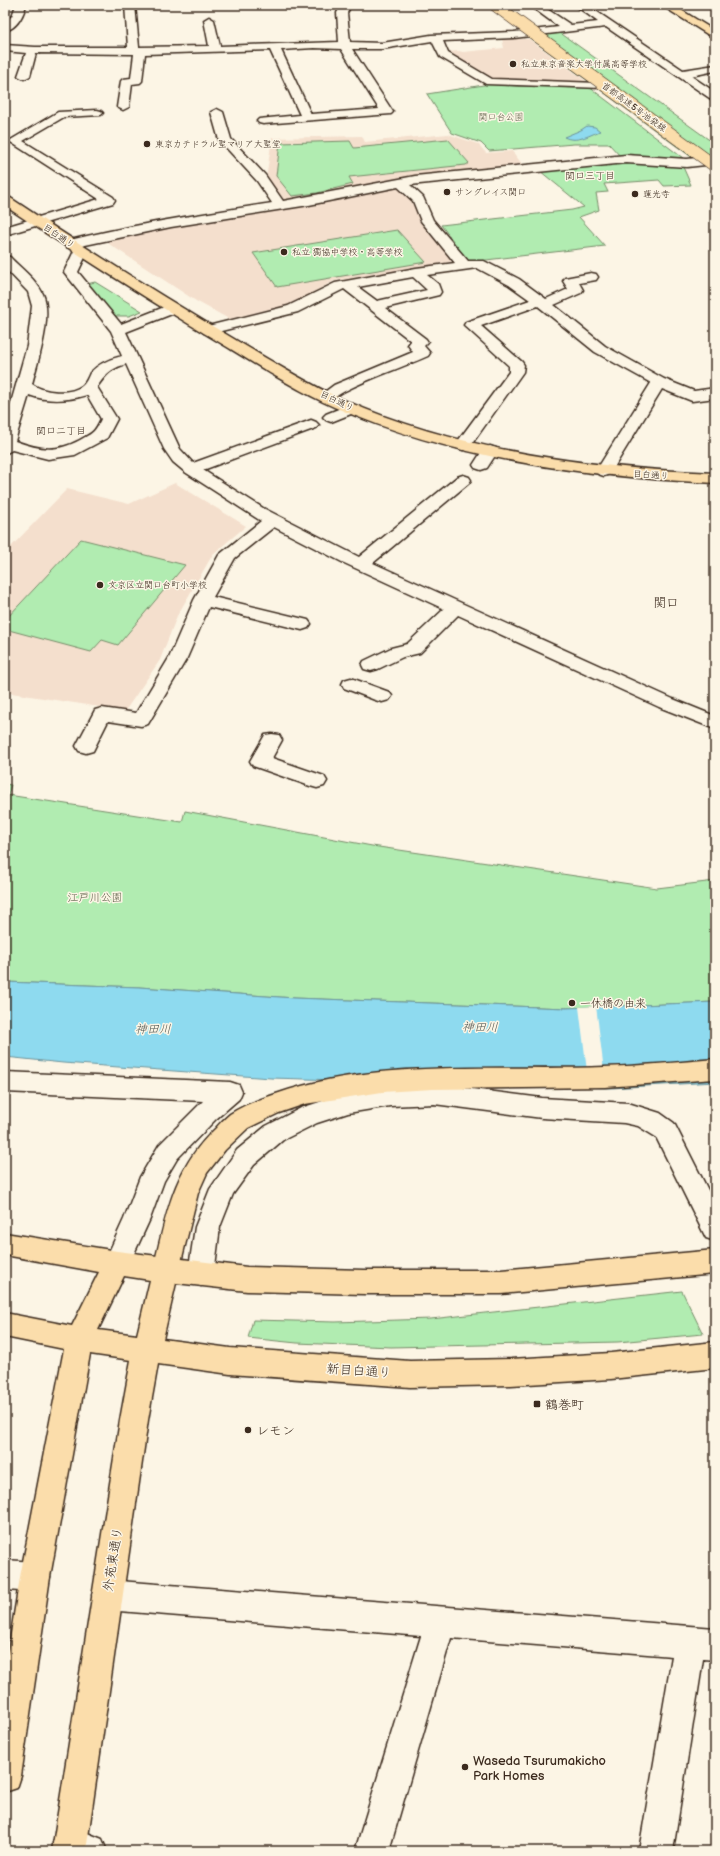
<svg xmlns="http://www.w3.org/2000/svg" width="720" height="1856" font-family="'Balsamiq Sans','Klee One',sans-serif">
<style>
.built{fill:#f4dfcd}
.green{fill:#b1ecb1;stroke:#768b68}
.water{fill:#8edaef;stroke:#6d949b}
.pier{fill:#fcf5e5}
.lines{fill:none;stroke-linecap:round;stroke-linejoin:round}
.minor-casing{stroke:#3b2a1e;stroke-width:3}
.major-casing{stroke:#3b2a1e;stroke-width:3}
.highway-casing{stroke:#3b2a1e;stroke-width:3}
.minor{fill:#fcf5e5;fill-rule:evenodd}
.major{fill:#fbddab;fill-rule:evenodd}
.highway{fill:#fbddab;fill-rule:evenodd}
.highway-bridge-casing{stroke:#3b2a1e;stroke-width:13;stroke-linecap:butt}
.highway-bridge{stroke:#fbddab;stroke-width:12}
.poi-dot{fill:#3b2a1e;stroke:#fcf5e5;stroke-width:1.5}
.labels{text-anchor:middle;stroke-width:3;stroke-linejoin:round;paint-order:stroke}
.far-poi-label{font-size:9px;fill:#3b2a1e;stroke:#fcf5e5;text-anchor:start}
.far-street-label{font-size:9px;fill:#3b2a1e;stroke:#fcf5e5}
.far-park-label{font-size:9px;fill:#585a43;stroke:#fcf5e5}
.far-neighbourhood-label{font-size:10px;fill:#3b2a1e;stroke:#fcf5e5}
.park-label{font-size:11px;fill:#585a43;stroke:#fcf5e5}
.poi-label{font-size:11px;fill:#3b2a1e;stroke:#fcf5e5;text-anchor:start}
.water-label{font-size:12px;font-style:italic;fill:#505652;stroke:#fcf5e5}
.quarter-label{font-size:13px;fill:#3b2a1e;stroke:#fcf5e5}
.near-street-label{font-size:13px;fill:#3b2a1e;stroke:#fcf5e5}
.near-poi-label{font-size:13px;fill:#3b2a1e;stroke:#fcf5e5;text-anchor:start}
</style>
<rect width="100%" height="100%" fill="#fcf5e5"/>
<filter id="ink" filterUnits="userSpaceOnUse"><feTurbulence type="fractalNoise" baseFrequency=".025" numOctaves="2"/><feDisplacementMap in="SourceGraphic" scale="8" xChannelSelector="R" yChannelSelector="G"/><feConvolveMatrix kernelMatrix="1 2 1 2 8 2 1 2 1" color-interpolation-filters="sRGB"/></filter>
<g filter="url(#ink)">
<!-- built -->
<g class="built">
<path d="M502 39H529L590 84 497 80 488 78 446 52 459 51 463 52 504 48Z"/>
<path d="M448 134 478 144 486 153 512 151 522 164 387 181 315 197 284 201 266 179 272 138 362 136 365 142Z"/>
<path d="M400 186 414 205 421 220 453 260 450 262 334 281 292 304 229 319 196 301 109 244V239Z"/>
<path d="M175 483 246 526 213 554 177 616 160 660 125 711 5 692V553L67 489 129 504Z"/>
</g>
<!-- green -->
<g class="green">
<path d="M559 32 715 144V156L694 159 527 36Z"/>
<path d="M490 84 518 86 589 87 683 158 621 157 609 144H574L489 151 481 143 452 133 427 94Z"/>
<path d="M448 139 469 163 466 165 349 177 353 184 317 193 292 196 276 176 280 143 350 141 354 148Z"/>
<path d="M626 163 683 167 691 185 664 186 659 180 604 184 608 192 596 193 599 210 579 217 605 246 469 262 441 225 572 210 584 207 540 171Z"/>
<path d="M397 230 426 262 277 287 253 253Z"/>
<path d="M95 282 142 311 129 316H114L87 284Z"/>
<path d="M81 539 185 565 118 645 102 640 91 652 5 629V620Z"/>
<path d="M5 784 11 785 8 795 182 822 185 811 372 846 657 888 715 881V1002L566 1008 294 998 139 987 5 982Z"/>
<path d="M682 1291 703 1334 618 1342 391 1347 297 1343 248 1338 253 1320 335 1322 431 1319Z"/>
</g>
<!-- water -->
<g class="water">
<path d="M587 126 595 127 600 131C588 136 576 143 564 137L581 130Z"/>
<path d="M5 982 139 987 294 998 566 1008 715 1002V1082L611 1088 271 1078 63 1063 5 1057Z"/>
</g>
<!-- pier -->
<path class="pier" d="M596 1006 606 1087H589L579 1007Z"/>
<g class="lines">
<!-- minor casing -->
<g class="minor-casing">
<g id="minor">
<path d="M16 5H26C23 16 17 28 5 31V22L12 16Z"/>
<path d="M125 5H135L139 47 209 46 204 20 209 17 214 20 220 46 339 42 337 13 341 5H351L347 13 350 42 382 43 431 35 514 32 559 27 529 5H541L571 25 598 22 575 5H587L683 70 715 65V71L691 76 715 92V100L711 99 606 27 514 38 443 41 448 53 492 79 598 83 602 84 604 86 602 88 486 84 440 57 432 41 382 49H352L393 112 391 114 263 124 259 123 257 121 259 119 300 115 270 50 145 54 142 81 140 83 132 84 129 107 123 110 117 107 121 81 123 79 131 78 134 54 36 53 30 76 24 79 18 76 26 53 5 51V45L35 47H128ZM314 48 341 49 379 109 311 114 281 50Z"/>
<path d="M217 109 223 112 231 139 265 175 283 201 415 176 626 155 687 159 715 156V164L687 167 626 163 410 185 423 197 433 220 468 261H484L519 279 546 299 568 289 563 281 565 278 591 273 596 274 598 277 596 280 579 283 583 290 581 293 554 305 605 346 664 379 694 391 715 388V398L692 401 662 389 610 474 604 476 598 474 596 471 651 383 595 352 538 306 481 326 522 362 524 365 523 372 469 448 463 450 457 448 455 445 509 372V366L464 325 466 322 530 300 509 285 477 268 427 275 438 284 441 292 439 295 385 308 426 339 428 342 424 346 430 353 428 356C401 368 372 377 345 391 336 395 332 403 321 400L318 397 334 385 413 352 408 345 411 341 344 289 298 312 209 334 204 333 202 330 204 327 288 306 335 283 416 268 455 263 421 221 413 201 398 187 309 205 171 227 71 248 66 247 64 244 66 241C134 224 203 214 272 203L257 181 219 140 211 112ZM413 277 427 290 377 301 358 287Z"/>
<path d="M97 110 101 111 103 113 101 115 64 117 23 141 113 197 115 200 113 203 5 235V227L99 199 9 141 58 112Z"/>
<path d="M81 247 86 248 88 251 78 272 121 324 167 306H177L179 309 177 312 126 332 180 449 193 463 306 422 311 420 316 422 319 425 316 428 203 470 263 508 359 557 457 477 463 475 469 477 471 480 469 483 373 563 673 699 715 716V729L659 707 458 615 420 653 403 657 378 669 371 671 364 669 362 665 364 661 391 648 407 644 444 609 342 562 274 527 235 558 213 597 308 620 311 624 308 628 302 630 209 607 187 658 148 724 141 726 108 721 93 751 86 753 79 751 76 746 95 710 102 708 136 713 169 658 194 600 219 555 261 521 185 472 173 462 164 449 126 364C110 369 106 374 97 387L117 419 107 438 75 455 48 459 12 450 5 454V424L27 346 32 306 28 292 5 268V256L10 257C20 268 36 279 43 294 53 316 38 361 32 384 44 393 70 395 82 386 86 383 88 377 90 373 99 363 110 359 122 356L111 331 64 272 74 251 76 248ZM29 395C48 402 67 401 87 395L101 419C95 432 93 433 80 440 55 453 41 450 15 441Z"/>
<path d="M351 404 356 406 359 409 356 412 331 422 326 420 323 417 326 414Z"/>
<path d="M490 446 496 448 498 451 487 468 481 470 475 468 473 465 484 448Z"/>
<path d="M351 678 389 692 392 696 389 700 382 702 375 700 344 688 342 684 344 680Z"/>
<path d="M272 734 279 735 282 740 272 758 324 776 327 781 324 786 317 788 310 786 253 766 250 761 265 735Z"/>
<path d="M5 1072 230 1082 239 1085 242 1092 239 1099 216 1119 177 1159 164 1181 150 1219 126 1271 117 1275 108 1271 104 1263 124 1219 140 1177 159 1145 203 1101 5 1092Z"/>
<path d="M439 1085 542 1098 628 1103 660 1113 674 1123 715 1204V1241L706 1238 656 1137 638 1126 624 1123 542 1118 434 1104 390 1106 348 1113 317 1123 283 1140 254 1165 233 1194 220 1227 214 1274 210 1282 201 1286 192 1282 188 1274 195 1227 210 1189 237 1150 266 1126 301 1108 348 1093 390 1086Z"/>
<path d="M5 1560 35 1562 46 1566 50 1577 46 1588 35 1592 5 1590Z"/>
<path d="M107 1580 715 1628V1660L703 1659 673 1851H639L672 1656 451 1638 389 1851H355L421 1636 107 1610 96 1606 92 1595 96 1584Z"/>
<path d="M70 1826 102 1839 107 1851H56L53 1843 58 1831Z"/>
</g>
</g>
<!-- major casing -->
<g class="major-casing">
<g id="major">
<path d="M661 5H673L715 31V39Z"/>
<path d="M5 196 9 197C85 248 161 296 239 342 273 362 308 384 344 400 459 451 590 468 715 473V483C586 477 453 459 334 407 298 391 263 369 229 348 153 303 78 255 5 206Z"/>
<path d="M5 1233 117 1251 247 1267 364 1270H501L715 1250V1274L501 1294H364L247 1291 176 1283 163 1339 230 1348 410 1361 511 1359 611 1353 715 1342V1368L611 1379 511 1385 410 1387 230 1374 158 1364 148 1420 86 1851H52L120 1420 131 1360 90 1354 50 1577 21 1776 17 1788 5 1792V1671L20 1577 64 1349 5 1337V1313L72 1326 99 1272 5 1255ZM124 1276 150 1280 137 1335 98 1330Z"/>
</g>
</g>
<!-- highway casing -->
<g class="highway-casing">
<path id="highway" d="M715 1059V1079L605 1087 433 1089 382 1092 305 1104 279 1113 248 1128 225 1150 207 1173 198 1193 179 1270 175 1278 166 1282 157 1278 153 1270C166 1216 173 1168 216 1128 220 1123 225 1118 230 1114 243 1105 261 1099 276 1094 378 1058 498 1071 604 1067 641 1066 678 1062 715 1059Z"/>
</g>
<!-- minor -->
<use href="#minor" class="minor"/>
<!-- major -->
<use href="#major" class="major"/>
<!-- highway -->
<use href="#highway" class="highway"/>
<!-- highway-bridge casing -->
<g class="highway-bridge-casing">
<path id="highway-bridge" d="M495 5 715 166"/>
</g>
<!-- highway-bridge -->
<use href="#highway-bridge" class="highway-bridge"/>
</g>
</g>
<!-- markers -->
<g class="poi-dot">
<circle cx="513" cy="64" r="4"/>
<circle cx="147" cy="144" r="4"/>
<circle cx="447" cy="192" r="4"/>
<circle cx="635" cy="194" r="4"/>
<circle cx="284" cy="252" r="4"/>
<circle cx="100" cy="585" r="4"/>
<circle cx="572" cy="1003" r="4"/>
<rect x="533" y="1400" width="8" height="8" rx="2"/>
<circle cx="248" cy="1430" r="4"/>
<circle cx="465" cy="1767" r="4"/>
</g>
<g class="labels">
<!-- far-poi labels -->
<g class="far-poi-label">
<text x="521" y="67">私立東京音楽大学付属高等学校</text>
<text x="155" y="147">東京カテドラル聖マリア大聖堂</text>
<text x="455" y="195">サングレイス関口</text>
<text x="643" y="197">蓮光寺</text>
<text x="292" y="255">私立 獨協中学校・高等学校</text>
<text x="108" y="588">文京区立関口台町小学校</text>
</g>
<!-- far-street labels -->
<g class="far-street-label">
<text transform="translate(634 107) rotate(36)" y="3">首都高速5号池袋線</text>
<text transform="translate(59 236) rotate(34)" y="3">目白通り</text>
<text transform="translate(337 401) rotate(25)" y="3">目白通り</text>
<text transform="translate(651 475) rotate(4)" y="3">目白通り</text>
</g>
<!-- far-park labels -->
<g class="far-park-label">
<text x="501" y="120">関口台公園</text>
</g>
<!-- far-neighbourhood labels -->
<g class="far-neighbourhood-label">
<text x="590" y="179">関口三丁目</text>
<text x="61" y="434">関口二丁目</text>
</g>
<!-- park labels -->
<g class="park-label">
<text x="95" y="901">江戸川公園</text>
</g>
<!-- poi labels -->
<g class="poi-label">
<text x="580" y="1007">一休橋の由来</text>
</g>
<!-- water labels -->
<g class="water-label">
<text transform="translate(480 1027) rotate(1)" y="4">神田川</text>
<text x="153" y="1033">神田川</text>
</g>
<!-- quarter labels -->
<g class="quarter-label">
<text x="666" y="607">関口</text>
</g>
<!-- near-street labels -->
<g class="near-street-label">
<text transform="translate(359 1370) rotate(4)" y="5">新目白通り</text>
<text transform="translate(112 1559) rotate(-81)" y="5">外苑東通り</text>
</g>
<!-- near-poi labels -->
<g class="near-poi-label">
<text x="545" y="1409">鶴巻町</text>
<text x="256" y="1435">レモン</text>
<text x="473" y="1765">Waseda Tsurumakicho<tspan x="473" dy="15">Park Homes</tspan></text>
</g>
</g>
<!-- margin -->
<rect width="720" height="1856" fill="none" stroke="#fcf5e5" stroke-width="20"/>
<rect x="10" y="10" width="700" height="1836" fill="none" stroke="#3b2a1e" stroke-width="1.5" filter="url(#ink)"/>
</svg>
